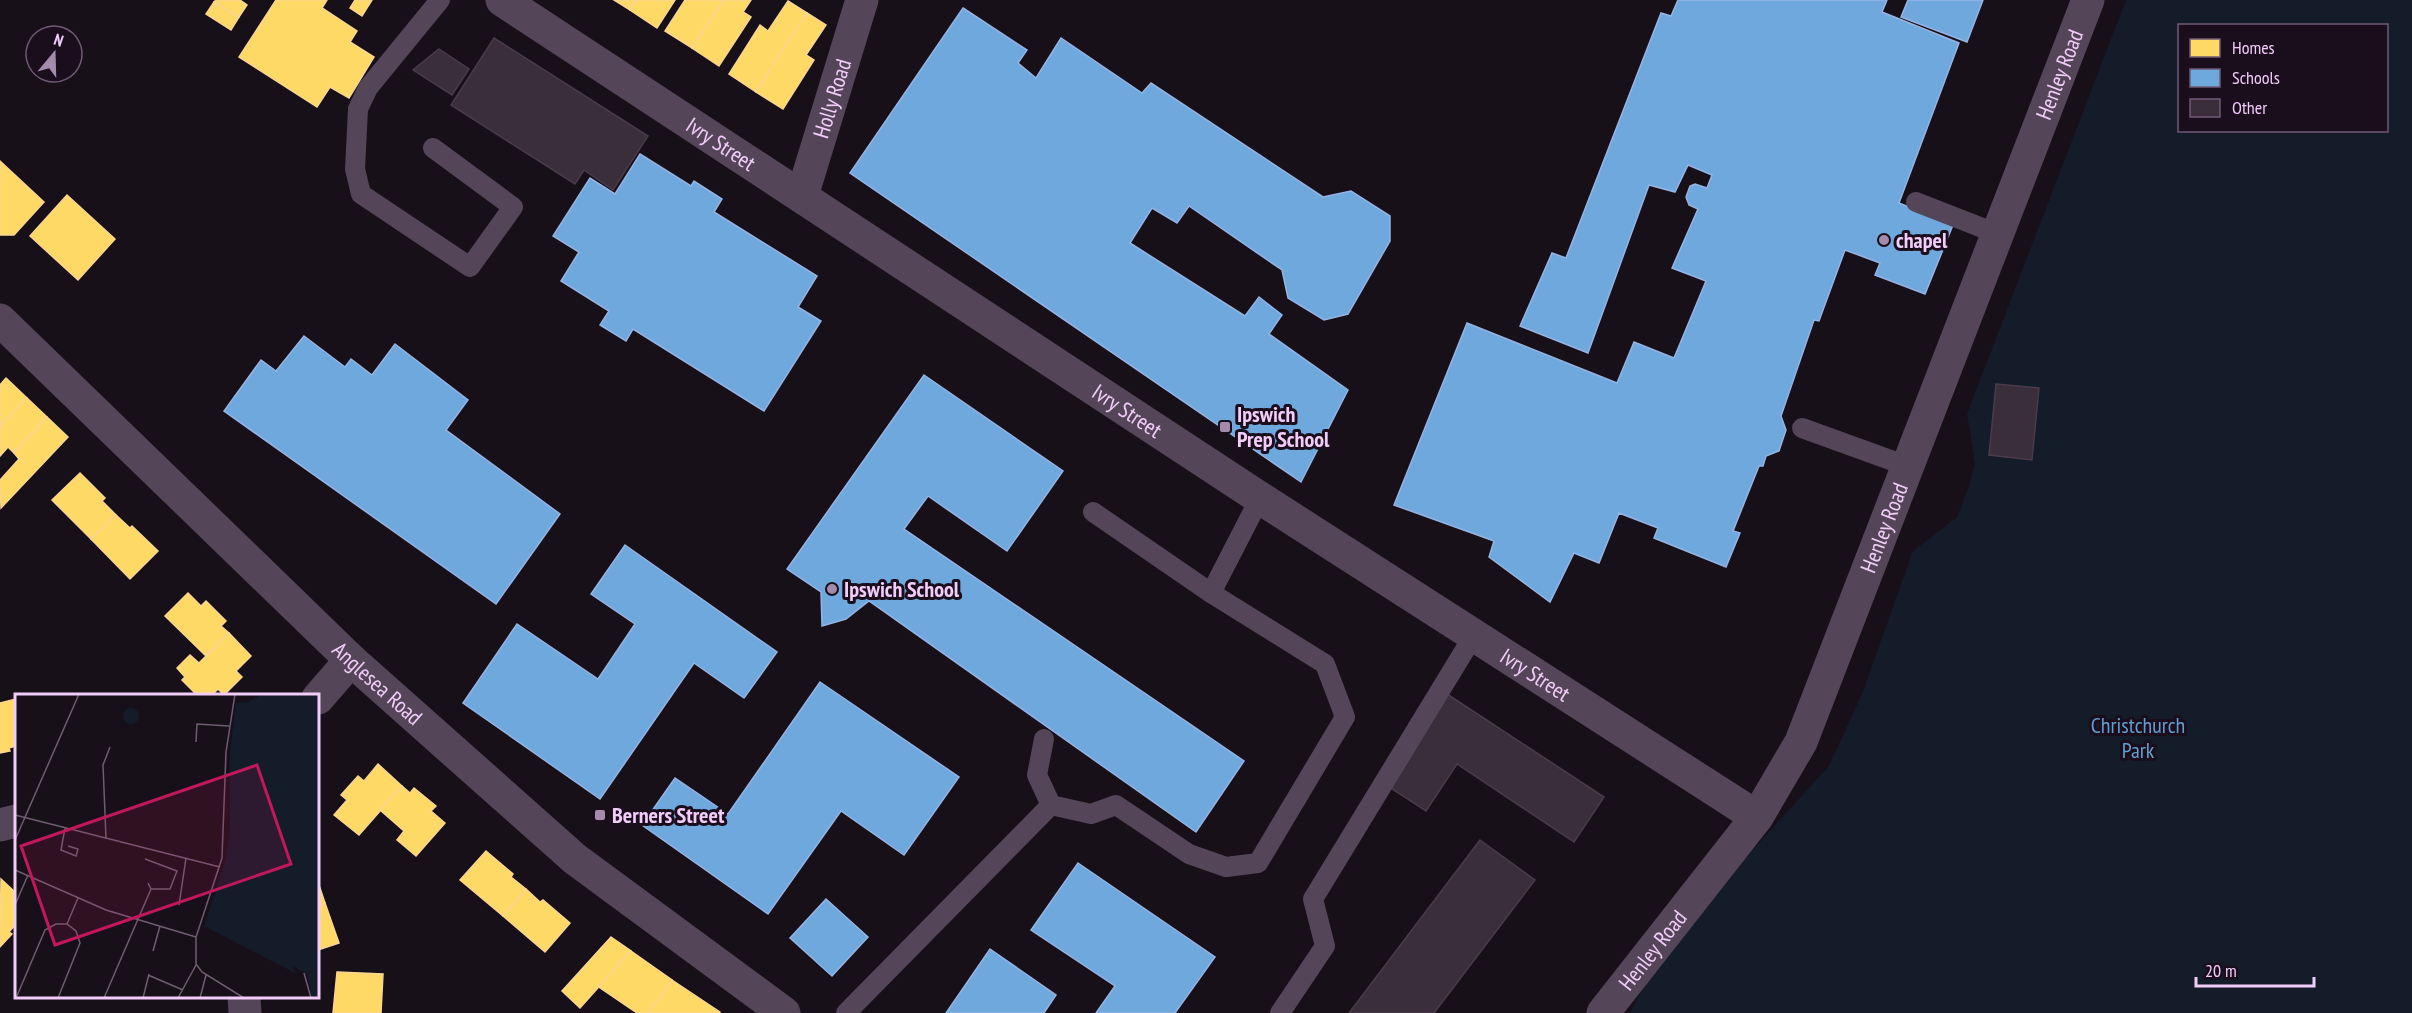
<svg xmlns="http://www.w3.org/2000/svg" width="2412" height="1013" font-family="'PT Sans Narrow',sans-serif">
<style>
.green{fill:#141b29;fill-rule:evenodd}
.homes{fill:#ffd966;stroke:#fbd592;stroke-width:1.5}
.schools{fill:#6fa8dc;stroke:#96b3e5;stroke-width:1.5}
.building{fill:#3a2e3b;stroke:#4a3b4c;stroke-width:1.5}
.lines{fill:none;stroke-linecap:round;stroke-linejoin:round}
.service{stroke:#544658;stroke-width:20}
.minor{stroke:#544658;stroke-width:33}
.tertiary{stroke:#544658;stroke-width:33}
.poi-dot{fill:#a58bab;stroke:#1a0d1c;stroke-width:2}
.labels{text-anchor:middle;stroke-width:6;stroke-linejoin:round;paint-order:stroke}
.street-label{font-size:22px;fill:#f2cdfa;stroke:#1a0d1c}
.poi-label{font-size:22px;font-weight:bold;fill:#f2cdfa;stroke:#1a0d1c;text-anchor:start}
.park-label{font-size:22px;fill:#629fd1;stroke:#1a0d1c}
.inset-road{fill:none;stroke:#6f5c72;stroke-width:1.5}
.view{fill:#c2185b;fill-opacity:0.15;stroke:#c2185b;stroke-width:3}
.inset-edge{fill:none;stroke:#f2cdfa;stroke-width:3}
</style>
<rect width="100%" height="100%" fill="#171018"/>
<!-- green -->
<path class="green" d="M2126 0H2412V1013H1630L1665 946 1829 766 1862 694 1913 551 1957 517 1969 486 1975 463 1967 414ZM2180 26H2386V130H2180Z"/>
<!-- homes -->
<g class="homes">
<path d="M216 0H240L247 5 239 17 214 2Z"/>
<path d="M276 0H327L322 8 357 31 350 42 374 57 349 98 330 87 317 107 239 57Z"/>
<path d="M355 0H372L362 16 350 8Z"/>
<path d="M614 0H636L630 10Z"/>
<path d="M636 0H675L657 28 630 10Z"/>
<path d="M685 0H724L692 48 665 31Z"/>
<path d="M724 0H751L743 12 751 17 719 66 692 48Z"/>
<path d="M788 1 807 13 756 92 729 74 760 25 768 31Z"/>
<path d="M214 2 239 17 231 30 206 14Z"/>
<path d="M807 13 826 25 806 55 814 60 783 109 756 92Z"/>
<path d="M0 161 44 202 14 235H0Z"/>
<path d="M67 195 115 239 78 280 30 236Z"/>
<path d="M6 378 27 398 0 426V385Z"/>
<path d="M27 398 47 417 14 453 8 447 0 456V426Z"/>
<path d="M47 417 68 437 1 508 0 480 19 459 14 453Z"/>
<path d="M80 473 105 498 102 501 116 515 91 539 52 500Z"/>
<path d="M116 515 130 528 132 526 158 551 130 579 91 539Z"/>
<path d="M188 593 201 606 206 601 226 621 221 626 229 633 206 656 165 616Z"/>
<path d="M229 633 251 656 236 671 242 677 224 695 218 689 212 695H197L182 680 185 677 177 668 190 655 199 663Z"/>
<path d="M16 699V746L9 748 10 751 0 753V703Z"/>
<path d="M378 764 402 786 359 835 334 815 347 800 341 795 358 776 364 781Z"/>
<path d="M402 786 410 793 414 788 436 806 431 811 445 823 416 856 397 840 404 831 380 810Z"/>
<path d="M486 851 513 874 511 877 526 889 503 916 460 880Z"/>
<path d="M1 879 16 893V924L9 932 12 934 0 947Z"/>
<path d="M318 882 325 903 318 906Z"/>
<path d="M526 889 540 902 543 900 570 923 545 952 503 916Z"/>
<path d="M325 903 339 943 318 950V906Z"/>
<path d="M611 937 631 951 580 1008 562 991Z"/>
<path d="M631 951 672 980 649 1013H637L599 987Z"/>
<path d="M337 972 383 974 381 1013H333Z"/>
<path d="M672 980 720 1012 719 1013H649Z"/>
</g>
<!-- schools -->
<g class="schools">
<path d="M1678 0H1887L1882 12 1959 43 1899 203 1953 225 1925 294 1875 275 1880 263 1845 250 1819 321 1814 320 1781 416 1786 430 1779 451 1766 456 1763 466H1759L1733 531 1740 533 1726 567 1654 538 1658 528 1619 513 1599 563 1574 553 1550 602 1489 557 1494 541 1394 505 1467 323 1617 383 1634 342 1674 358 1706 281 1672 268 1698 209 1689 205 1686 197 1690 186 1695 184 1707 188 1712 175 1688 165 1675 192 1649 185 1588 353 1520 326 1552 253 1566 258 1661 13 1671 16Z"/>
<path d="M1908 0H1983L1967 42 1901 17Z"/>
<path d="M963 8 1027 50 1018 63 1036 78 1061 38 1142 93 1151 83 1323 197 1351 191 1390 216V241L1348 314 1324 320 1288 298 1282 270 1189 206 1177 223 1152 208 1130 243 1245 316 1259 297 1282 315 1269 334 1348 390 1301 482 850 173Z"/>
<path d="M640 154 691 186 694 181 722 199 714 212 817 276 798 307 821 321 764 411 633 329 626 341 600 325 609 311 561 281 579 252 553 236 590 178 615 194Z"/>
<path d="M304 336 345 367 351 359 372 375 395 344 468 400 446 430 560 514 496 604 224 411 261 360 276 371Z"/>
<path d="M924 375 1063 471 1007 551 928 496 904 529 1244 761 1196 832 869 601 846 619 822 626 821 592 787 569Z"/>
<path d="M625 545 777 652 744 698 694 663 600 799 463 703 517 624 598 679 635 624 591 594Z"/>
<path d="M820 682 959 777 904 855 841 811 768 914 642 825 675 778 728 814Z"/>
<path d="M1078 863 1215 957 1175 1013H1096L1115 986 1031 930Z"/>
<path d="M826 899 868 937 832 976 790 938Z"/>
<path d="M990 949 1056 995 1044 1013H946Z"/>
</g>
<!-- building -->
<g class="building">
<path d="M494 38 648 136 613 190 584 170 575 184 451 105Z"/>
<path d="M439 49 469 69 452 95 413 70Z"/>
<path d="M1996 384 2039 388 2032 460 1989 455Z"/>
<path d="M1444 692 1604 797 1574 842 1457 764 1426 811 1386 785Z"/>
<path d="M1480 840 1535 880 1434 1013H1349Z"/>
</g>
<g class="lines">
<!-- service -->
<g class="service">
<path d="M433 148 513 207 470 267 361 194 355 169 358 109 368 88 440 0"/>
<path d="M1916 202 1998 234"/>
<path d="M1802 428 1907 466"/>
<path d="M1211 593 1260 498"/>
<path d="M1044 739 1037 775 1051 805 1091 814 1116 805 1189 854 1226 867 1258 863 1345 717 1325 664 1211 593 1093 512"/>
<path d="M846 1013 1051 805"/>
<path d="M1280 1013 1325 946 1313 899 1474 635"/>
</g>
<!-- minor -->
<g class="minor">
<path id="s1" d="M502 0 1260 498 1757 817"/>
<path id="s2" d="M802 196 862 0"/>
<path d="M318 698 351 660"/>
<path d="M0 825 16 821"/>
<path d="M244 996 245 1013"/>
</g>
<!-- tertiary -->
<g class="tertiary">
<path id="s3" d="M0 320 351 660 575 859 784 1013"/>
<path id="s4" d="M1603 1013 1757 817 1801 742 2088 0"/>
</g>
</g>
<!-- markers -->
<g class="poi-dot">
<circle cx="1884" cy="240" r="6"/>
<rect x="1219" y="421" width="12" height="12" rx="3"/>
<circle cx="832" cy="589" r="6"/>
<rect x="594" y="809" width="12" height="12" rx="3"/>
</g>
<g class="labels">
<!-- street labels -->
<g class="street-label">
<text dy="8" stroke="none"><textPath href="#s4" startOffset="1052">Henley Road</textPath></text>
<text dy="8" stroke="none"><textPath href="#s2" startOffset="102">Holly Road</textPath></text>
<text dy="8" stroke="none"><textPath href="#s1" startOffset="262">Ivry Street</textPath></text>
<text dy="8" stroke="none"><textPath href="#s1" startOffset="748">Ivry Street</textPath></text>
<text dy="8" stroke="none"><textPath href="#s4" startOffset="566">Henley Road</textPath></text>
<text dy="8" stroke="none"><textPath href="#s1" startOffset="1234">Ivry Street</textPath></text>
<text dy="8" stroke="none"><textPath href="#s3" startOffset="524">Anglesea Road</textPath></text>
<text dy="8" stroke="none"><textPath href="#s4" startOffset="80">Henley Road</textPath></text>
</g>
<!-- poi labels -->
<g class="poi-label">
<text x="1896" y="248">chapel</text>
<text x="1237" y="422">Ipswich<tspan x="1237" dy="25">Prep School</tspan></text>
<text x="844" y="597">Ipswich School</text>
<text x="612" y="823">Berners Street</text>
</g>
<!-- park labels -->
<g class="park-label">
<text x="2138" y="733">Christchurch<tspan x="2138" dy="25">Park</tspan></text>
</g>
</g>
<!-- overview -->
<g transform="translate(15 694)">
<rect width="304" height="304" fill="#171018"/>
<path d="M247 0H304V304H297L292 280 277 272 282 280 189 232 211 165 215 136V58L221 9 234 8ZM108 22a8 8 0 1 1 16 0a8 8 0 1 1-16 0Z" fill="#141b29"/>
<path class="inset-road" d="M220 0 211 58 207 164 181 243V270L187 278 229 304M181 48 182 30 214 32M0 121 205 173M50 134 46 156 61 162 63 155 53 152M91 144 88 71 95 53M0 146 64 0M130 165 162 177 155 195H136L133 189M0 176 91 216 181 243M0 211 13 181M164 211 171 164M138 257 145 232M289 279 296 304M133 281 168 296M1 304 30 236 41 230H52L63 204M43 304 65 249 61 237 52 230M89 304 136 195M128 304 134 280M163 304 181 271M185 304 191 281"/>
<path class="view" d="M242 71 276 170 40 251 6 152Z"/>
<rect width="304" height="304" class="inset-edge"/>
</g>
<!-- legend -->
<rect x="2178" y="24" width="210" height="108" fill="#1a0d1c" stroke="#705a75" stroke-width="1.5"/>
<rect x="2190" y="39" width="30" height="18" fill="#ffd966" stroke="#705a75" stroke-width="1.5"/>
<text x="2232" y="54" font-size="18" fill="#f2cdfa">Homes</text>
<rect x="2190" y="69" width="30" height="18" fill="#6fa8dc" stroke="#705a75" stroke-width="1.5"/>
<text x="2232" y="84" font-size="18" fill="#f2cdfa">Schools</text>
<rect x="2190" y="99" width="30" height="18" fill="#3a2e3b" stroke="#705a75" stroke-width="1.5"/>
<text x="2232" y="114" font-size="18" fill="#f2cdfa">Other</text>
<!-- north arrow -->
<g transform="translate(54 54) rotate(19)"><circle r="28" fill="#1a0d1c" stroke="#705a75" stroke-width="1.5"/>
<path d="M0-4.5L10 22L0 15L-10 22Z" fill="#a58bab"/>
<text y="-9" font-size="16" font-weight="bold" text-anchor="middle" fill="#f2cdfa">N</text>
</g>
<!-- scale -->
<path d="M2196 977v9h118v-9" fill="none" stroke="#f2cdfa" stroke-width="3"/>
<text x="2205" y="977" font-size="18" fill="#f2cdfa" stroke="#1a0d1c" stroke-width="4.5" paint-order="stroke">20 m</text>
</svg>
